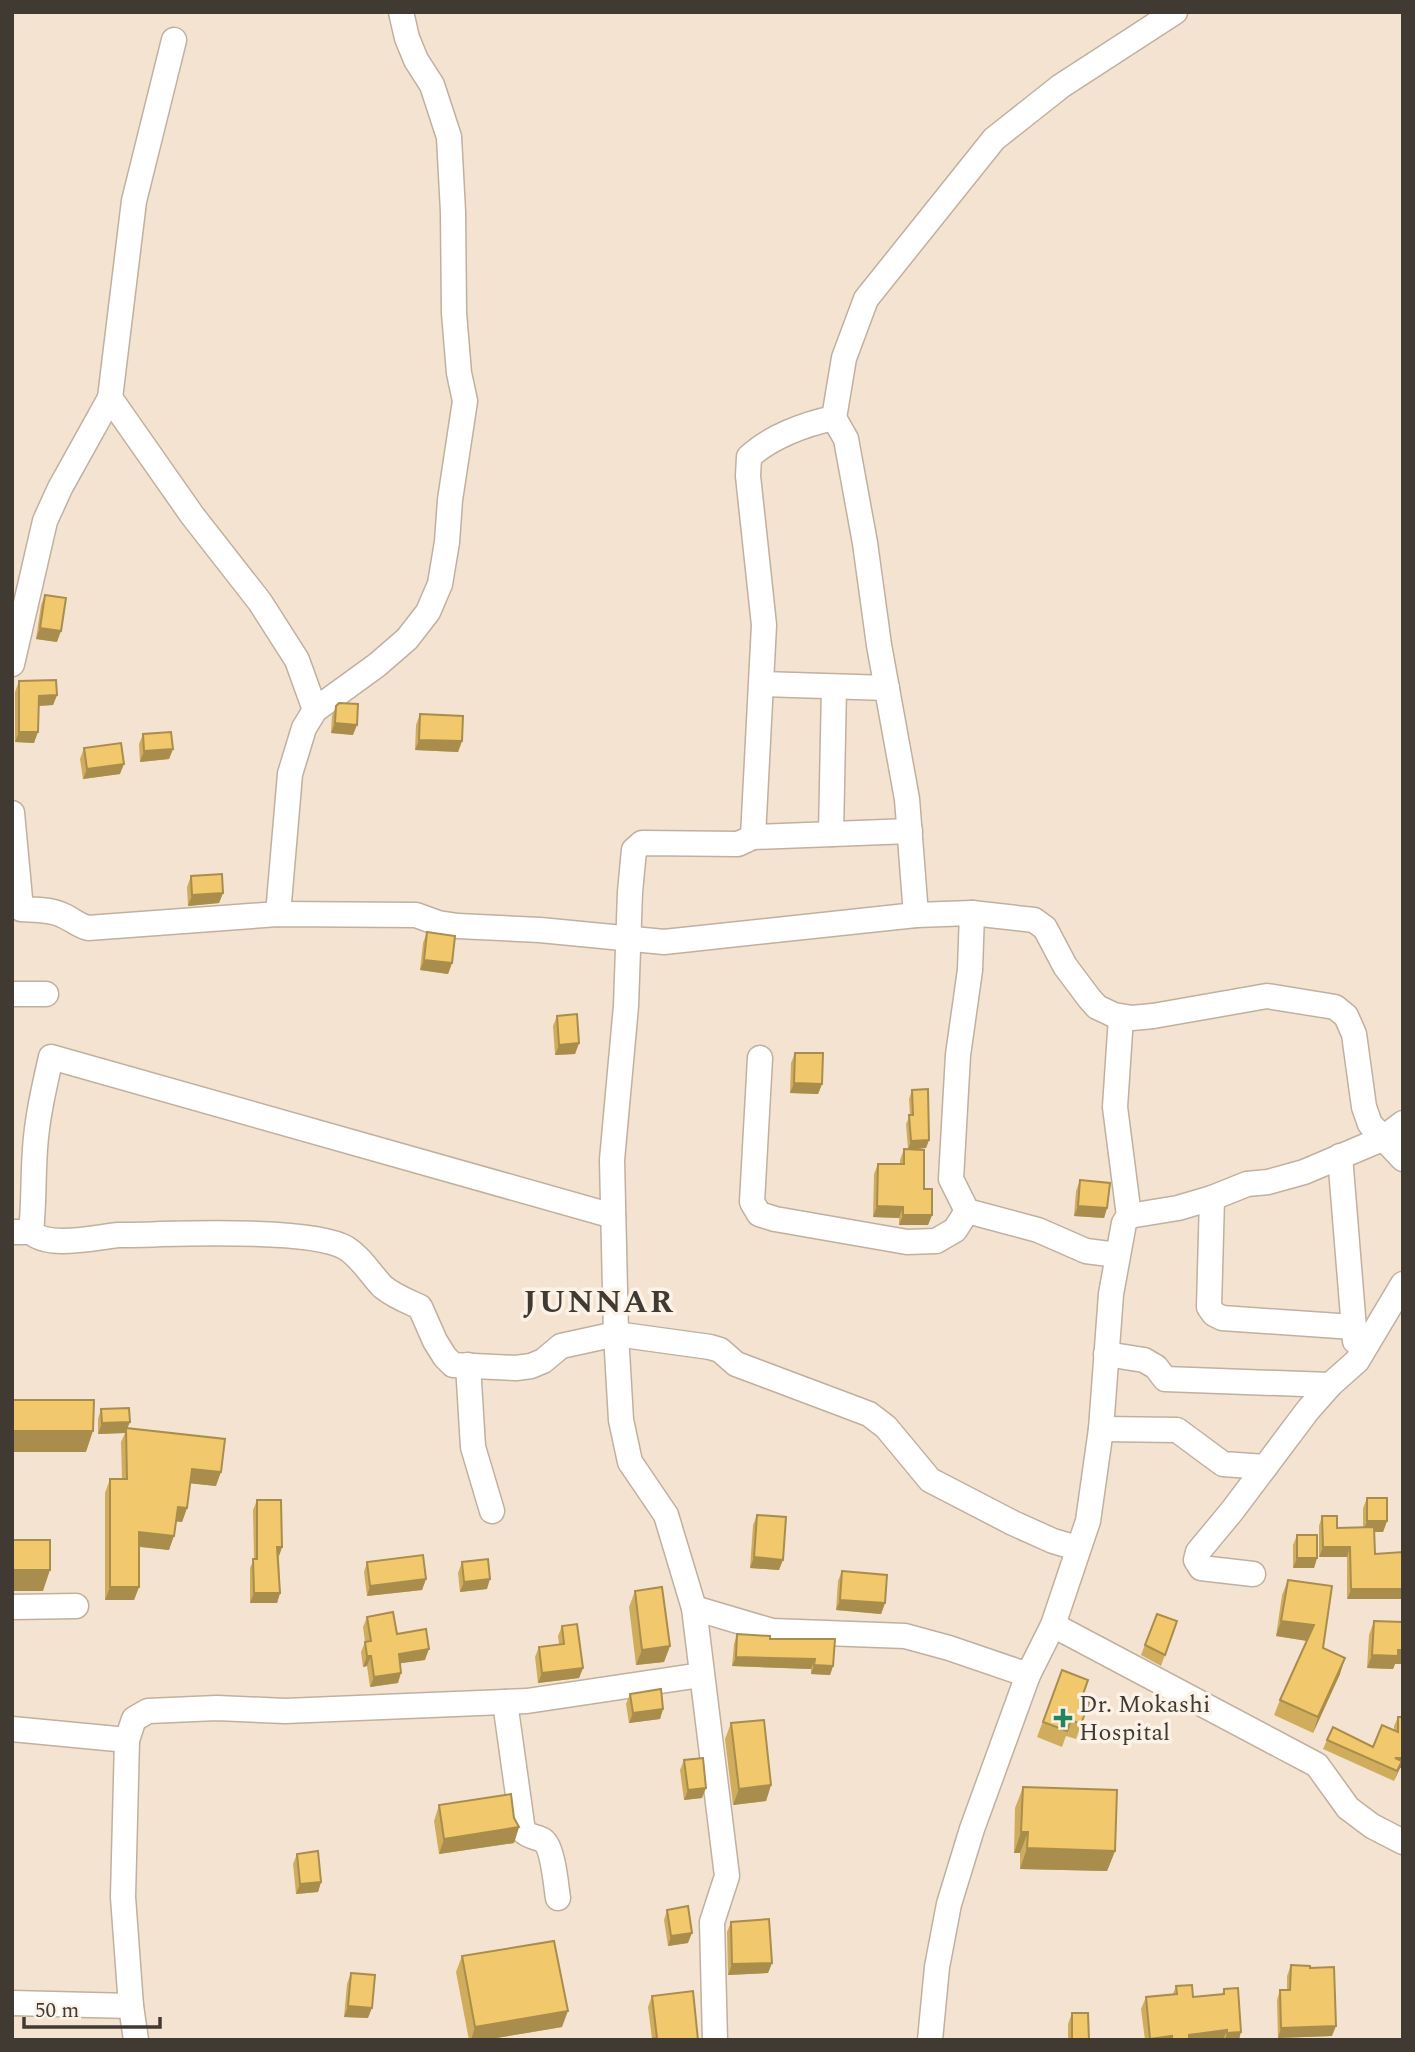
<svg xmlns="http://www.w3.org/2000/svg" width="1415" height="2052" font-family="Spectral,serif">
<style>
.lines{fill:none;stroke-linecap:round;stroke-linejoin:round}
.minor-casing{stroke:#c1b09f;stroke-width:27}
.minor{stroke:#fff;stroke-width:24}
.wall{fill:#cfad5d}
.shaded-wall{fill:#a98d4c}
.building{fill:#f1c96c;stroke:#a98d4c;stroke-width:2}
.poi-dot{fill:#218560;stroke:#fcf2e7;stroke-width:2.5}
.labels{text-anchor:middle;stroke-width:7;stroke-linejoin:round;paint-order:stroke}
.poi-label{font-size:24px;fill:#413a33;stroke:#fcf2e7;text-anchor:start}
.district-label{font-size:32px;font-weight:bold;letter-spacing:2px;fill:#413a33;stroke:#fcf2e7}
</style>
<rect width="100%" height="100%" fill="#f5e3d1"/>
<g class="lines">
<!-- minor casing -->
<g class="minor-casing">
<g id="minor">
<path d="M110 398 134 201 174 40"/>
<path d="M834 418 846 439 865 543 879 645 907 799 916 915"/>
<path d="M12 664 45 521 60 488 110 398 192 515 260 602 297 660 315 710"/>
<path d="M762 684 887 688"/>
<path d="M12 813 21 909C34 910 50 909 62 915 72 919 77 925 88 928L278 914 416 915 438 923 458 926 540 930 664 942 916 915 972 913 1034 920 1045 928 1065 966 1089 998 1097 1007 1114 1015 1132 1018 1153 1016 1267 996 1335 1007 1346 1016 1354 1034 1364 1107 1370 1124 1403 1159"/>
<path d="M831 834 834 687"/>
<path d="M753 837 910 831"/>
<path d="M972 913 970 970 958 1055 951 1179 967 1211 1038 1230 1086 1251 1117 1255"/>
<path d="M278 914 290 774 304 728 315 710 377 665 407 639 428 612 440 584 447 542 450 500 465 401 459 373 454 313 453 212 449 137 432 85 416 60 407 38 401 12"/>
<path d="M12 994H46"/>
<path d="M1121 1017 1115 1107 1129 1216"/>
<path d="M760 1058 752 1202 759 1214 775 1219 907 1242 936 1241 955 1230 967 1211"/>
<path d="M1340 1156 1355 1341"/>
<path d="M1212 1198 1209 1307 1214 1314 1222 1318 1353 1327"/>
<path d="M12 1232H31C49 1249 95 1237 119 1235 133 1235 147 1235 161 1234 200 1233 316 1230 346 1248 361 1257 371 1275 383 1287 394 1296 407 1301 420 1307L435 1341 445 1357 453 1365 516 1368 531 1366 543 1361 561 1346 616 1334 710 1347 720 1350 736 1364 869 1414 886 1427 930 1480 1013 1523 1053 1541 1077 1548"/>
<path d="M31 1232C34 1204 33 1177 35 1149 37 1118 44 1088 51 1057L613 1216"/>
<path d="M1106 1354 1144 1360 1156 1367 1165 1379 1330 1385"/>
<path d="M468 1365 473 1447 492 1511"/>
<path d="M1101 1429 1177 1430 1223 1464 1265 1467"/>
<path d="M1253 1574 1201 1568 1196 1560 1198 1552 1232 1511 1308 1410 1330 1385 1357 1361 1403 1284"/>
<path d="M12 1607 76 1606"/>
<path d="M694 1608 772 1631 905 1636 949 1648 1028 1675"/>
<path d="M1053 1625 1317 1765 1348 1808 1372 1826 1403 1842"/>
<path d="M505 1702 523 1831C530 1838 537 1836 544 1841 553 1849 556 1885 558 1898"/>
<path d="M12 1729 127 1740"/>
<path d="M12 2003 131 2006"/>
<path d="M136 2040 131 2006 123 1897 127 1740 134 1719 148 1711 217 1708 285 1711 527 1701 701 1675"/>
<path d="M715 2040 712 1922 727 1876 694 1608 666 1515 630 1462 621 1420 616 1334 612 1160 626 1006 630 892 634 850 642 843 738 844 753 837 764 625 748 476 749 457C770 437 805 424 834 418L844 358 866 299 994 139 1061 86 1175 12"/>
<path d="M930 2040 937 1967 949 1904 972 1829 1028 1675 1053 1625 1088 1521 1101 1429 1111 1294 1124 1223 1129 1216 1178 1208 1212 1198 1247 1184 1268 1182 1304 1172 1382 1139 1403 1123"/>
</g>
</g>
<!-- minor -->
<use href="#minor" class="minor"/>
</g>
<!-- wall -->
<g class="wall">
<path d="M45 595 57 642 36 639 41 605Z"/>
<path d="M19 681 57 695 53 705 39 706 34 743 15 742V692Z"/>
<path d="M336 706 353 735 331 733 332 716Z"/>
<path d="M420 714 462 741 458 752 415 750 416 725Z"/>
<path d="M143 734 173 749 169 759 140 762 139 744Z"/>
<path d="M84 748 120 774 83 779 80 759Z"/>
<path d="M191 876 223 893 219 903 188 906 187 887Z"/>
<path d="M427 932 452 963 448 974 420 970 423 943Z"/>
<path d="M557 1016 579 1043 575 1054 555 1055 553 1026Z"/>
<path d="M795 1053 822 1084 818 1094 790 1093 791 1063Z"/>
<path d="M912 1090 929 1140 926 1148 910 1149 932 1215 928 1225H899V1218L873 1217 874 1174 878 1164H900V1160L904 1149H908L906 1124 910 1115 909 1099Z"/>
<path d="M1080 1180 1107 1208 1104 1218 1074 1216 1076 1191Z"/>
<path d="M101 1409 130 1422 127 1428 216 1486 190 1483 187 1508 182 1522 176 1521 169 1550 139 1547V1587L134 1600H105V1493L110 1479H122L121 1442 125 1433 98 1434V1419Z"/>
<path d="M1367 1498 1387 1521 1383 1532H1375L1347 1599V1557H1319V1526L1322 1516 1337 1528 1363 1527V1508Z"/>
<path d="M257 1500 282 1547 279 1556 280 1593 277 1603H250V1568L254 1559 253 1510Z"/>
<path d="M757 1515 779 1570 750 1568 753 1525Z"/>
<path d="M1297 1535 1317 1558 1314 1568H1293V1545Z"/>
<path d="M367 1562 426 1579 422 1590 367 1596 364 1572Z"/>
<path d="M462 1562 487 1589 460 1592 458 1573Z"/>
<path d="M842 1571 885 1603 881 1614 836 1610 838 1581Z"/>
<path d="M1288 1580 1323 1648 1340 1674 1313 1733 1274 1715 1280 1700 1307 1641 1276 1636 1282 1595Z"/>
<path d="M635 1591 670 1646 664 1662 636 1665 629 1607Z"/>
<path d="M1157 1614 1177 1621 1161 1666 1141 1655Z"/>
<path d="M367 1617 397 1634 425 1660 400 1663 398 1683 370 1687 367 1666 363 1667 361 1652 365 1642 363 1627Z"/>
<path d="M1374 1621 1403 1622V1664H1395L1393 1669 1367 1668 1369 1635Z"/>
<path d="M562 1626 583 1668 579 1678 538 1683 535 1657 539 1647 559 1644 558 1636Z"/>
<path d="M737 1634 770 1639 833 1666 830 1675 811 1674V1669L732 1666 734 1644Z"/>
<path d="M1062 1670 1082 1697 1090 1700 1076 1739 1066 1736 1062 1747 1037 1737Z"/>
<path d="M630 1694 663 1709 660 1719 629 1723 626 1704Z"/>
<path d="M1398 1717H1403V1767L1400 1768 1394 1781 1323 1749 1327 1740 1373 1747 1394 1730V1726Z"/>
<path d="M731 1723 771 1785 766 1801 733 1805 725 1739Z"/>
<path d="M684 1760 702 1798 684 1800 680 1770Z"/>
<path d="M1023 1787 1115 1851 1107 1871 1020 1869V1853H1014L1015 1808Z"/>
<path d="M439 1805 514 1818 519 1827 514 1843 439 1854 434 1821Z"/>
<path d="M297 1854 321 1882 318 1892 296 1894 293 1864Z"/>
<path d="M667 1910 688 1943 668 1946 664 1920Z"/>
<path d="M731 1922 772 1963 768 1973 728 1975 727 1932Z"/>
<path d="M462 1956 562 2027 485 2040H469L456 1972Z"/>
<path d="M1291 1965 1310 1968 1332 2036 1278 2038 1277 2000 1280 1990H1287V1976Z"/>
<path d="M351 1973 368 2018 344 2017 347 1984Z"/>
<path d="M1176 1986 1193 1997 1222 1994 1224 1989 1239 2040H1145L1141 2009 1146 1997 1173 1994Z"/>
<path d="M652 1996 698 2040 652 2039 648 2007Z"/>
<path d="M1072 2013 1089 2040H1068V2024Z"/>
</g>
<!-- shaded-wall -->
<g class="shaded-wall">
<path d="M40 628 61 631 57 642 36 639Z"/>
<path d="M57 695 53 705 35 706 39 696Z"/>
<path d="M335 723 357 725 353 735 331 733Z"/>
<path d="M19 732H38L34 743 15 742Z"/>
<path d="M419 740 462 741 458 752 415 750Z"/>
<path d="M173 749 169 759 140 762 144 751Z"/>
<path d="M124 764 120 774 83 779 87 769Z"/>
<path d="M223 893 219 903 188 906 192 895Z"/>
<path d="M424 960 452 963 448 974 420 970Z"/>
<path d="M579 1043 575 1054 555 1055 559 1045Z"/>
<path d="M794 1083 822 1084 818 1094 790 1093Z"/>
<path d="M929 1140 926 1148 908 1150 911 1141Z"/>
<path d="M877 1206 903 1207 899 1218 873 1217Z"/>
<path d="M1078 1206 1107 1208 1104 1218 1074 1216Z"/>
<path d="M903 1215H932L928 1225H899Z"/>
<path d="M130 1422 125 1433 98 1434 102 1423Z"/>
<path d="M12 1431H93L86 1452H12Z"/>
<path d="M192 1469 221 1472 216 1486 187 1483Z"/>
<path d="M178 1507 187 1508 182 1522 173 1521Z"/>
<path d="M1367 1521H1387L1383 1532H1363Z"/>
<path d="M139 1532 174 1536 169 1550 134 1546Z"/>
<path d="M277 1547H282L279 1556Z"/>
<path d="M1323 1547H1350L1347 1557H1319Z"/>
<path d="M754 1557 783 1560 779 1570 750 1568Z"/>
<path d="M1297 1558H1317L1314 1568H1293Z"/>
<path d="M12 1570H50L43 1591H12Z"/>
<path d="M426 1579 422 1590 367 1596 370 1586Z"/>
<path d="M490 1579 487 1589 460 1592 464 1582Z"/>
<path d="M110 1587H139L134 1600H105Z"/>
<path d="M1351 1589H1403V1599H1347Z"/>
<path d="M254 1593H280L277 1603H250Z"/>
<path d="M840 1600 885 1603 881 1614 836 1610Z"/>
<path d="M1281 1621 1314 1625 1308 1641 1276 1636Z"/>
<path d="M670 1646 664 1662 636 1665 642 1650Z"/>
<path d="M429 1649 425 1660 395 1664 399 1654Z"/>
<path d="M1398 1650H1403V1664H1395L1393 1669 1367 1668 1372 1655Z"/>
<path d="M367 1656H371L367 1666 363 1667Z"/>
<path d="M736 1657 815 1659 811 1669 732 1666Z"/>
<path d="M1345 1658 1340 1674 1313 1733 1318 1717Z"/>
<path d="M814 1665 833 1666 830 1675 811 1674Z"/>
<path d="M583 1668 579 1678 538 1683 542 1673Z"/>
<path d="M401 1673 398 1683 370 1687 374 1677Z"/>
<path d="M663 1709 660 1719 629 1723 633 1713Z"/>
<path d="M1395 1758H1403V1767L1400 1768 1394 1781 1399 1768Z"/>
<path d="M771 1785 766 1801 733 1805 739 1789Z"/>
<path d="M706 1788 702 1798 684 1800 688 1790Z"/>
<path d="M519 1827 514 1843 439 1854 444 1839Z"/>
<path d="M1021 1832H1028L1020 1853H1014Z"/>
<path d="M1027 1848 1115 1851 1107 1871 1020 1869Z"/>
<path d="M321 1882 318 1892 296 1894 300 1884Z"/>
<path d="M692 1933 688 1943 668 1946 671 1936Z"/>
<path d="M772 1963 768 1973 728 1975 732 1964Z"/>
<path d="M348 2006 372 2008 368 2018 344 2017Z"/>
<path d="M568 2011 562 2027 485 2040H471L475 2027Z"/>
<path d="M1336 2026 1332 2036 1278 2038 1281 2028Z"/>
<path d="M1227 2030 1223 2040H1187L1189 2035Z"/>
<path d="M1241 2032 1239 2040H1225L1227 2033Z"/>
<path d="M1172 2036 1170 2040H1150V2039Z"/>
</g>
<!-- building -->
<g class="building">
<path d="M45 595 66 598 61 631 40 628Z"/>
<path d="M56 680 57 695 39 696 38 732H19V681Z"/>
<path d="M339 703 358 704 357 725 335 723 336 706Z"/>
<path d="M420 714 463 716 462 741 419 740Z"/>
<path d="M171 732 173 749 144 751 143 734Z"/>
<path d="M121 743 124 764 87 769 84 748Z"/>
<path d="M222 874 223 893 192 895 191 876Z"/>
<path d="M427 932 455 936 452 963 424 960Z"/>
<path d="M577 1014 579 1043 559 1045 557 1016Z"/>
<path d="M795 1053H823L822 1084 794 1083Z"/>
<path d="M928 1089 929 1140 911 1141 909 1115H913L912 1090Z"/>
<path d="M904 1149 924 1150V1189H932V1215H903V1207L877 1206 878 1164H904Z"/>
<path d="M1080 1180 1110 1183 1107 1208 1078 1206Z"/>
<path d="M12 1400H94L93 1431H12Z"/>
<path d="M129 1408 130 1422 102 1423 101 1409Z"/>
<path d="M126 1428 225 1439 221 1472 192 1469 187 1508 178 1507 174 1536 139 1532V1587H110V1479H127Z"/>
<rect x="1367" y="1498" width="20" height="23"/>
<path d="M257 1500H281L282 1547H277L280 1593H254L253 1559H257Z"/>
<path d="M757 1515 786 1517 783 1560 754 1557Z"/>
<path d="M1322 1516H1337V1528L1374 1527 1375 1554 1403 1552V1589H1351L1350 1547H1323Z"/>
<rect x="1297" y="1535" width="20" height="23"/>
<rect x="12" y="1540" width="38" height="30"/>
<path d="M423 1555 426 1579 370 1586 367 1562Z"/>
<path d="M488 1559 490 1579 464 1582 462 1562Z"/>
<path d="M842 1571 887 1575 885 1603 840 1600Z"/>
<path d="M1288 1580 1332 1586 1323 1648 1345 1658 1318 1717 1280 1700 1314 1625 1281 1621Z"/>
<path d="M662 1587 670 1646 642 1650 635 1591Z"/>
<path d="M393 1612 397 1634 426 1629 429 1649 399 1654 401 1673 374 1677 371 1656H367L365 1642 371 1641 367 1617Z"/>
<path d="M1157 1614 1177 1621 1165 1655 1145 1645Z"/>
<path d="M1374 1621 1403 1622V1650H1398V1656L1372 1655Z"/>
<path d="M577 1624 583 1668 542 1673 539 1647 564 1644 562 1626Z"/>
<path d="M737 1634 770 1636V1639H835L833 1666 814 1665 815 1659 736 1657Z"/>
<path d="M1062 1670 1088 1680 1082 1697 1090 1700 1081 1724 1071 1720 1067 1731 1043 1722Z"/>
<path d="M661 1689 663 1709 633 1713 630 1694Z"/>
<path d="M1398 1717H1403V1758H1395L1402 1761 1397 1771 1327 1740 1333 1727 1373 1747 1382 1725 1398 1732Z"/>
<path d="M764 1720 771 1785 739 1789 731 1723Z"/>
<path d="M703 1758 706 1788 688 1790 684 1760Z"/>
<path d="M1023 1787 1117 1790 1115 1851 1027 1848 1028 1832H1021Z"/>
<path d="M511 1794 514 1818 519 1827 444 1839 439 1805Z"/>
<path d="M318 1851 321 1882 300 1884 297 1854Z"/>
<path d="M688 1906 692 1933 671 1936 667 1910Z"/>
<path d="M769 1919 772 1963 732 1964 731 1922Z"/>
<path d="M554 1941 568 2011 475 2027 462 1956Z"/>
<path d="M1291 1965 1310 1966V1968L1334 1967 1336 2026 1281 2028 1280 1990H1290Z"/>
<path d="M351 1973 375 1975 372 2008 348 2006Z"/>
<path d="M1192 1985 1193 1997 1224 1994V1989L1238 1988 1241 2032 1227 2033V2030L1189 2035V2040H1172V2036L1150 2039 1146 1997 1177 1994 1176 1986Z"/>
<path d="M693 1991 698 2040H647L657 2038 652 1996Z"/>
<path d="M1072 2013H1088L1089 2040H1072Z"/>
</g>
<!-- markers -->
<path class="poi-dot" d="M1059.5 1707.5h7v7h7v7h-7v7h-7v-7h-7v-7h7z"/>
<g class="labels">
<!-- poi labels -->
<g class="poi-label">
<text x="1079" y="1712">Dr. Mokashi<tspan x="1079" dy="28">Hospital</tspan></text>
</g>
<!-- district labels -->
<g class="district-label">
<text x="599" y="1312">JUNNAR</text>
</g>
</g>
<!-- border -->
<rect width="1415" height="2052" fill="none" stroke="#413a33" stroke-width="28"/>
<!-- scale -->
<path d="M24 2017v10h136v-10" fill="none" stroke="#413a33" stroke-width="3.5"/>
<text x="35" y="2017" font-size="21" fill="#413a33" stroke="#fcf2e7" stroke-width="5" paint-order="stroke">50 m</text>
</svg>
